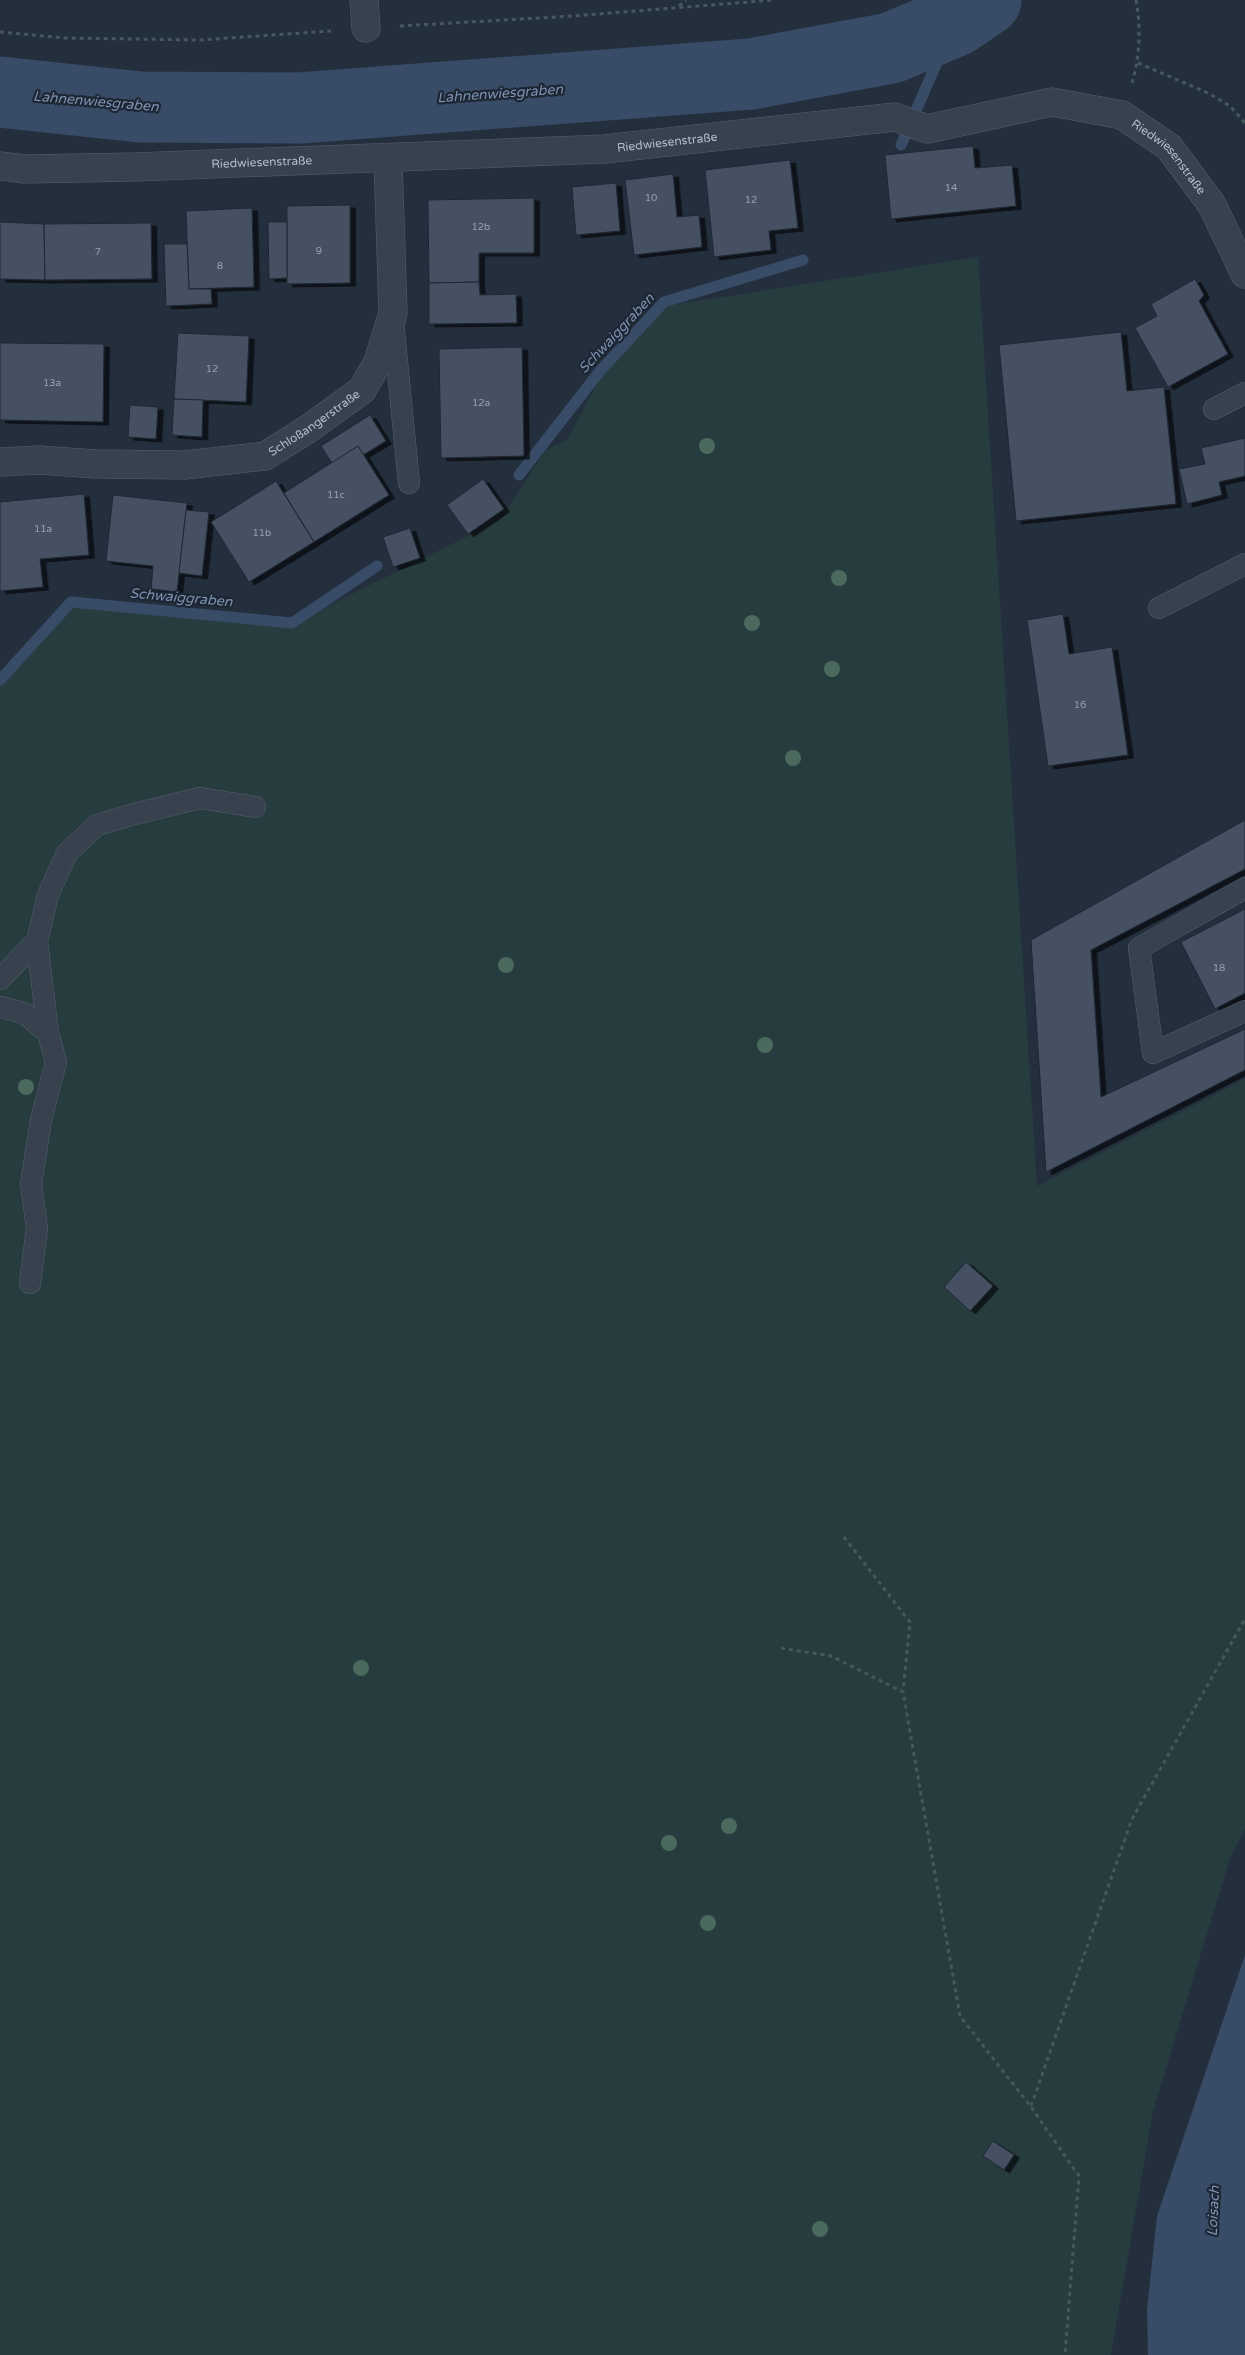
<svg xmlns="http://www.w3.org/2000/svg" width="1245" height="2355" font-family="'Varela Round',sans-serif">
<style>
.green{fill:#263c3f}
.water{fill:#394c67}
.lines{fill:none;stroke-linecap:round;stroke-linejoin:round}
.stream{stroke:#394c67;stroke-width:11}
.river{stroke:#394c67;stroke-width:71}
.building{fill:#455162;stroke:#1f2835;filter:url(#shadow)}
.service-casing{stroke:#565f6c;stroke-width:22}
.minor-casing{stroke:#565f6c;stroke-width:29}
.path{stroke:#44595c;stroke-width:3;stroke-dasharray:4 4;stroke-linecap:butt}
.service{stroke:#38414e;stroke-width:21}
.minor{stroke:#38414e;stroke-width:28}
.tree{fill:#4b6a5d}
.labels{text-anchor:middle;stroke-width:4.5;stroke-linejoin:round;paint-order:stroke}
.number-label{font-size:10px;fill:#98a1af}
.street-label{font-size:12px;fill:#b4bcc9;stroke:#1d2633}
.water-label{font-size:14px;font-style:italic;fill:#7c92b1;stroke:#1d2633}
</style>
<defs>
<filter id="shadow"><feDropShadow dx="5.5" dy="3" stdDeviation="0" flood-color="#0009"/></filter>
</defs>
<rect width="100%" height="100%" fill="#242f3e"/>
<!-- green -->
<path class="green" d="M978 257 1037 1186 1245 1079V1829L1230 1858 1153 2111 1111 2355H0V684L73 605 292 624 500 520 545 451 567 440 603 373 665 306Z"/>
<!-- water -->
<path class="water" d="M1245 1955V2355H1148L1147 2310 1157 2216Z"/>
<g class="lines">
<!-- stream -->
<g class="stream">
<path d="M901 145 955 21"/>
<path d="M519 475 600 371 664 302 803 260"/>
<path d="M0 680 71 602 292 623 377 566"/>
</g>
<!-- river -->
<path class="river" d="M0 92 140 107 299 108 751 74 891 48 955 21 986 0"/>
</g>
<!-- building -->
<g class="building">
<path d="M973 146 975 168 1012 165 1016 206 891 219 885 155Z"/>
<path d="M790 160 798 228 769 231 771 250 714 257 705 170Z"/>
<path d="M673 174 677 217 699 215 702 247 634 255 625 180Z"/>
<path d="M616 183 620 231 576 235 572 187Z"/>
<path d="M534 198V253H479V282L429 283 428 200Z"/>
<path d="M350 205V283L287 284V206Z"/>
<path d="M252 208 254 287 189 289 186 211Z"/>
<path d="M0 222 44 224 45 280 0 279Z"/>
<path d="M268 222H287V278L269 279Z"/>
<path d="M151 223 152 279 45 280 44 224Z"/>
<path d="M164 244H187L189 289H211L212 304 166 306Z"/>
<path d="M1195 279 1204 295 1199 301 1228 354 1168 387 1135 328 1157 316 1151 304Z"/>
<path d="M479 282 480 295 516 294 517 323 429 324V283Z"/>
<path d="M1121 332 1127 391 1164 387 1176 504 1016 521 999 345Z"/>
<path d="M178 333 249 336 246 402 174 399Z"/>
<path d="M0 343 104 344 103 422 0 420Z"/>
<path d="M522 347 524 456 441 458 439 349Z"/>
<path d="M174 399 203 400 202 437 172 435Z"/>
<path d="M130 405 158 407 156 439 128 437Z"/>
<path d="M370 415 386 441 363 455 358 446 332 463 321 446Z"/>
<path d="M1245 438V476L1219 482 1222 495 1187 504 1179 469 1205 464 1201 448Z"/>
<path d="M358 446 389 495 314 542 284 493Z"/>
<path d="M483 479 504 509 468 534 447 505Z"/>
<path d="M276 481 314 542 249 582 211 522Z"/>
<path d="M84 494 89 555 40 559 43 587 0 591V502Z"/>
<path d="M113 495 187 503 177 592 151 589 153 566 106 561Z"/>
<path d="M186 510 209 512 202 576 179 573Z"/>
<path d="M410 528 420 558 393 567 383 537Z"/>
<path d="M1063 614 1069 654 1112 647 1128 755 1048 766 1027 620Z"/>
<path d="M1245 820V869L1091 950 1101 1097 1245 1029V1070L1046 1172 1031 940Z"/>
<path d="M1245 909V993L1215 1009 1181 942Z"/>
<path d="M966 1262 993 1286 970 1311 944 1287Z"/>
<path d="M993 2141 1014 2155 1004 2170 983 2156Z"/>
</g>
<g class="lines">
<!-- service casing -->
<g class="service-casing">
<g id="service">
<path d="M393 321 409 483"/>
<path d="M1214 409 1245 393"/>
<path d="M1159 608 1245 564"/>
<path d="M1245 888 1139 948 1153 1053 1245 1011"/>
<path d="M0 979 37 941"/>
<path d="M0 1007 24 1013 48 1033 56 1062 41 1120 31 1184 37 1228 30 1283"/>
<path d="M48 1033 37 941 48 895 67 853 97 825 134 814 200 798 255 807"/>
</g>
</g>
<!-- minor casing -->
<g class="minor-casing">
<g id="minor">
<path d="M364 0 366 28"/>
<path id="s1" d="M0 166 25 169 135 167 605 149 895 117 927 129 1052 102 1122 115 1169 147 1212 205 1245 274"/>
<path id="s2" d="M0 462 39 460 96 464 185 465 265 456 308 429 362 390 378 362 393 313 388 158"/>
</g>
</g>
<!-- path -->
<g class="path">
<path d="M679 6 686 0"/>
<path d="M400 26 573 16 774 0"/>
<path d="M0 32 65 38 200 40 331 31"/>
<path d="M1138 63 1208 93 1230 106 1245 123"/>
<path d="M1132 83C1140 56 1141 28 1136 0"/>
<path d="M844 1537 910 1622 903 1692"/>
<path d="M781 1648 831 1656 903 1692 960 2016 1031 2107 1079 2176 1065 2355"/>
<path d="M1031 2106 1132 1819 1245 1619"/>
</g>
<!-- service -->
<use href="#service" class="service"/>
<!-- minor -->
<use href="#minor" class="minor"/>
</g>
<!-- trees -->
<g class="tree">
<circle cx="707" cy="446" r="8"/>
<circle cx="839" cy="578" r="8"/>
<circle cx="752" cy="623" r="8"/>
<circle cx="832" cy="669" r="8"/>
<circle cx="793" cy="758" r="8"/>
<circle cx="506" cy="965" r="8"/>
<circle cx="765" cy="1045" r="8"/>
<circle cx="26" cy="1087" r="8"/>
<circle cx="361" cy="1668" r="8"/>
<circle cx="729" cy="1826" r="8"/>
<circle cx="669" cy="1843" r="8"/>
<circle cx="708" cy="1923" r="8"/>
<circle cx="820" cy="2229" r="8"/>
</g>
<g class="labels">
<!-- number labels -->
<g class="number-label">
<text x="951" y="191">14</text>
<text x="651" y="201">10</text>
<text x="751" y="203">12</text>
<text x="481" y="230">12b</text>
<text x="319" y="254">9</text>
<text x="98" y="255">7</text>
<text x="220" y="269">8</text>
<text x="212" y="372">12</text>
<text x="52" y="386">13a</text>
<text x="481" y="406">12a</text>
<text x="336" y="498">11c</text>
<text x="43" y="532">11a</text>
<text x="262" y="536">11b</text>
<text x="1080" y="708">16</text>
<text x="1219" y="971">18</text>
</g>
<!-- street labels -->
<g class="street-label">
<text dy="4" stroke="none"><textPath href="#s1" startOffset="668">Riedwiesenstraße</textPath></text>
<text dy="4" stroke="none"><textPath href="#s1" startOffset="1194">Riedwiesenstraße</textPath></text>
<text dy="4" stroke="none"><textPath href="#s1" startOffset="262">Riedwiesenstraße</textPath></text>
<text dy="4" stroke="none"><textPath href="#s2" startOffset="325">Schloßangerstraße</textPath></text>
</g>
<!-- water labels -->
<g class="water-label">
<text transform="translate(500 93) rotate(-4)" y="5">Lahnenwiesgraben</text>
<text transform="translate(96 101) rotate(5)" y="5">Lahnenwiesgraben</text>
<text transform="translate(616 333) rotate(-47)" y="5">Schwaiggraben</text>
<text transform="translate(181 597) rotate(5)" y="5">Schwaiggraben</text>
<text transform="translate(1213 2211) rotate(-87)" y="5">Loisach</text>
</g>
</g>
</svg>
